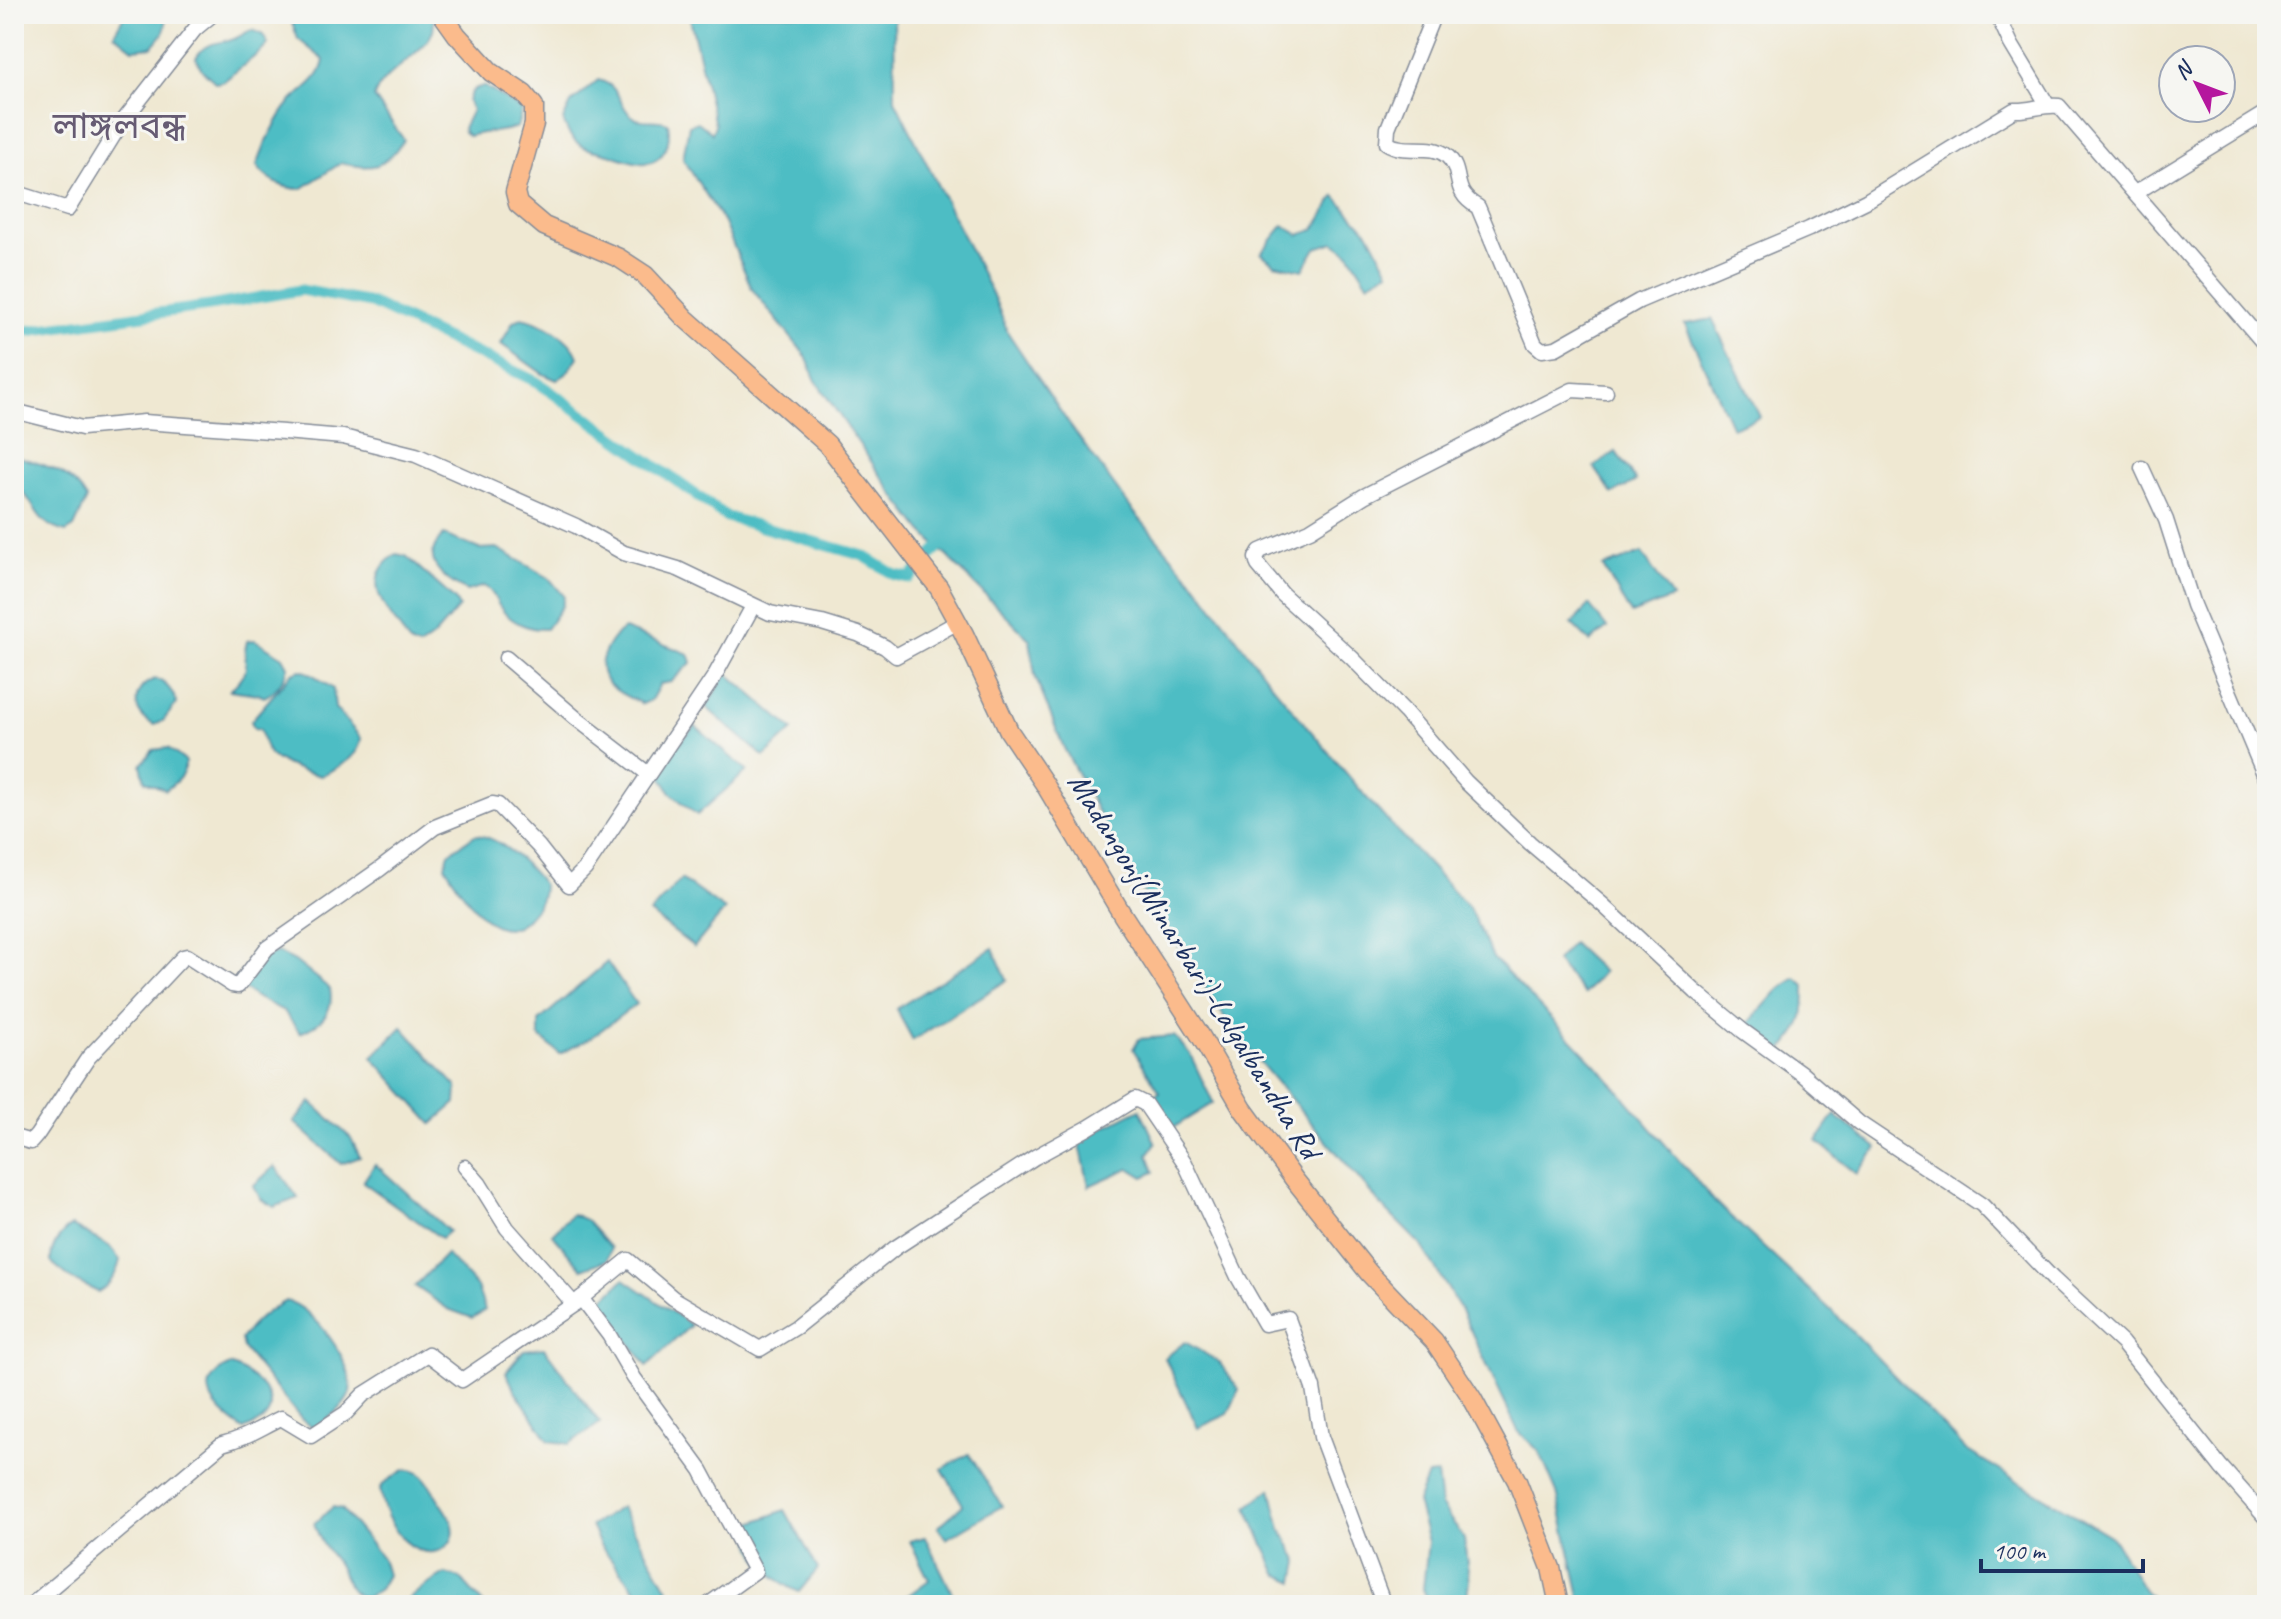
<svg xmlns="http://www.w3.org/2000/svg" width="2281" height="1619" font-family="Caveat,'Noto Sans Bengali',sans-serif">
<style>
.water{fill:#4ebdc4;stroke:#347691;stroke-width:2}
.lines{fill:none;stroke-linecap:round;stroke-linejoin:round}
.canal{stroke:#4ebdc4;stroke-width:11}
.minor-casing{stroke:#858c98;stroke-width:17}
.major-casing{stroke:#858c98;stroke-width:21}
.minor{stroke:#fff;stroke-width:14}
.major{stroke:#fbbb8c;stroke-width:18}
.labels{text-anchor:middle;stroke-width:6;stroke-linejoin:round;paint-order:stroke}
.street-label{font-size:32px;fill:#1b2f5e;stroke:#f6f6f2}
.quarter-label{font-size:36px;fill:#665b73;stroke:#f6f6f2}
</style>
<rect width="100%" height="100%" fill="#f6f6f2"/>
<filter id="ink" filterUnits="userSpaceOnUse"><feTurbulence type="fractalNoise" baseFrequency=".0125" numOctaves="2"/><feDisplacementMap in="SourceGraphic" scale="16" xChannelSelector="R" yChannelSelector="G"/><feConvolveMatrix kernelMatrix="1 2 1 2 8 2 1 2 1" color-interpolation-filters="sRGB"/></filter>
<filter id="wash" filterUnits="userSpaceOnUse"><feTurbulence type="fractalNoise" baseFrequency=".006" numOctaves="4" result="noise"/><feDisplacementMap in="SourceGraphic" scale="32" xChannelSelector="R" yChannelSelector="G"/><feGaussianBlur stdDeviation="1.8" result="paint"/><feColorMatrix in="noise" values="0 0 0 0 0 0 0 0 0 0 0 0 0 0 0 0 0 1.4 0 .05"/><feComposite in="paint" operator="in"/></filter>
<g filter="url(#wash)">
<rect width="100%" height="100%" fill="#efe8d2"/>
<!-- water -->
<g class="water">
<path d="M125 14H163C171 27 161 37 152 47L133 49 114 34Z"/>
<path d="M289 14H431C448 46 382 67 374 97L404 140C382 169 375 170 341 163L301 189C284 189 266 180 257 166 261 151 279 115 289 104 302 89 321 81 324 60L298 39Z"/>
<path d="M689 14H894L895 100 995 300 1008 333 1069 424 1133 511 1199 588 1268 680 1372 804 1469 908 1493 958 1599 1068 1715 1202 1836 1315 1966 1450 2113 1538 2144 1590 2159 1605H1582L1557 1493 1539 1451 1518 1431 1460 1308 1420 1244 1383 1207 1234 1032 1123 860 1064 748 1035 676 1030 640 922 531 892 492 816 381 806 356 752 289 723 221 683 159 689 125 698 122 712 133 715 125Z"/>
<path d="M252 30 263 35 268 44 265 48 224 81 216 83 202 70 196 58C204 41 219 44 234 39 241 36 246 32 252 30Z"/>
<path d="M598 80C622 85 619 110 635 118 644 123 657 118 668 123 672 141 664 165 641 163 629 162 617 156 605 153 594 150 584 149 576 142 569 136 566 128 563 120L571 103Z"/>
<path d="M484 86 522 110 517 127C501 133 486 131 469 136L464 132 463 128 472 110 468 102C470 92 473 88 484 86Z"/>
<path d="M1335 196 1369 233 1389 271 1368 283 1349 253 1334 242 1316 248 1303 270 1274 264 1261 253 1284 225 1299 235 1314 230Z"/>
<path d="M521 318C542 322 571 337 578 357L566 374 557 380 543 374 501 344 513 322Z"/>
<path d="M1712 319 1760 417 1732 428 1685 324Z"/>
<path d="M1616 452 1636 481 1613 494 1594 467Z"/>
<path d="M15 456C45 465 71 471 87 499L74 527 66 532C32 524 37 499 14 485Z"/>
<path d="M444 535 479 549 497 548 549 578 564 596 562 606 546 629C529 630 510 622 500 607 494 598 494 592 484 586L467 591C445 581 417 559 444 535Z"/>
<path d="M1642 553 1672 598 1631 614 1603 567Z"/>
<path d="M396 554 406 556 455 600 459 607 433 637 419 647C408 645 407 639 401 630 382 604 361 579 396 554Z"/>
<path d="M1589 605 1607 628 1590 642 1572 624Z"/>
<path d="M624 629 689 654 692 662 671 682 660 684 651 700 643 704C617 693 589 679 607 648 611 640 616 634 624 629Z"/>
<path d="M255 640 283 657 288 666C286 678 275 693 264 697L258 694 230 690C258 664 239 667 247 641Z"/>
<path d="M301 670 312 674 333 689 335 708 361 738C360 758 337 767 321 776 309 773 279 764 270 755 264 748 263 737 260 729L254 728 251 721 292 673Z"/>
<path d="M727 673 793 730 764 757 706 707Z"/>
<path d="M155 679C165 681 175 693 176 704L163 721 155 725C131 715 130 688 155 679Z"/>
<path d="M695 726 747 771 697 815 672 794 656 768Z"/>
<path d="M168 748 185 761C186 775 176 782 166 790L145 781 141 765 153 750Z"/>
<path d="M475 835C500 836 529 866 543 885 543 901 537 907 527 918 496 952 461 891 445 866L449 853Z"/>
<path d="M681 879 725 910 694 947 650 913Z"/>
<path d="M1572 943 1603 972 1584 994 1556 961Z"/>
<path d="M993 948 1007 980 913 1040 896 1009Z"/>
<path d="M277 952 295 961 330 989C335 1012 320 1025 300 1033L284 1011 259 999 242 988 265 957Z"/>
<path d="M607 962 636 1004 592 1037 560 1054 539 1036V1021Z"/>
<path d="M1796 978 1805 985C1805 1019 1804 1026 1782 1050L1747 1025 1779 989Z"/>
<path d="M402 1027 457 1087 456 1103 432 1124 372 1057Z"/>
<path d="M1174 1036 1190 1054 1213 1103 1171 1129 1148 1098 1160 1092 1133 1049 1139 1039Z"/>
<path d="M311 1102 351 1138 360 1157 341 1164 294 1122Z"/>
<path d="M1140 1109 1156 1144 1148 1154 1154 1172 1144 1177 1129 1168 1089 1186 1079 1140Z"/>
<path d="M1835 1115 1877 1148 1857 1174 1817 1141Z"/>
<path d="M375 1164 449 1231 441 1238 363 1182Z"/>
<path d="M275 1166 298 1198 274 1207 261 1199 253 1186Z"/>
<path d="M572 1214 586 1220 611 1248 607 1260 582 1269 552 1234Z"/>
<path d="M72 1226 109 1246 120 1260C117 1273 110 1285 98 1292L73 1280 51 1262C50 1249 60 1232 72 1226Z"/>
<path d="M446 1254 477 1287 485 1310 472 1318 448 1309 415 1286Z"/>
<path d="M624 1279 691 1325 647 1366 600 1302Z"/>
<path d="M286 1301C312 1305 356 1365 350 1392 347 1406 328 1418 317 1427H311L302 1420 243 1348 241 1339C253 1322 267 1310 286 1301Z"/>
<path d="M1185 1342 1219 1362 1239 1390 1228 1414 1198 1428 1165 1358Z"/>
<path d="M544 1348 600 1423 569 1444 549 1441 514 1389 506 1372 524 1350Z"/>
<path d="M230 1365C246 1371 276 1391 269 1411 266 1421 252 1426 244 1430 220 1414 187 1385 230 1365Z"/>
<path d="M969 1454 1002 1506 946 1539 938 1527 963 1505 942 1469Z"/>
<path d="M404 1470C422 1469 427 1481 436 1495 441 1504 449 1513 452 1522 460 1543 438 1558 419 1550 395 1539 383 1513 380 1489L384 1483Z"/>
<path d="M1437 1474 1441 1505 1464 1539 1469 1580 1466 1605H1430L1423 1589 1428 1542 1417 1502 1428 1475Z"/>
<path d="M1271 1489 1281 1529 1299 1562 1295 1582 1277 1574 1247 1507Z"/>
<path d="M333 1507 342 1509 382 1558 387 1575 379 1589 365 1598C347 1593 346 1577 337 1563 324 1546 321 1544 314 1523Z"/>
<path d="M621 1507 677 1605H648L600 1545 591 1526Z"/>
<path d="M785 1510 818 1569 799 1592C772 1580 748 1557 749 1524Z"/>
<path d="M925 1537 958 1605H895L929 1580 910 1541Z"/>
<path d="M445 1574 460 1578 484 1605H402L422 1588Z"/>
</g>
<g class="lines">
<!-- canal -->
<path class="canal" d="M14 329 27 331 209 306 301 290 371 303 537 382 727 517 864 556 895 575 910 578 947 538"/>
</g>
</g>
<g filter="url(#ink)">
<g class="lines">
<!-- minor casing -->
<g class="minor-casing">
<g id="minor">
<path d="M1434 14 1388 128 1387 143C1405 155 1431 142 1447 156 1465 172 1449 191 1478 207L1535 344 1542 350 1556 348 1639 301 1809 229 1866 201 2014 110C2030 111 2043 104 2059 106L2267 347"/>
<path d="M1997 14 2011 44 2047 104"/>
<path d="M14 192 68 209 120 125 195 29 213 14"/>
<path d="M2135 193 2267 112"/>
<path d="M1606 392 1572 390 1364 496 1310 530 1260 551 1256 558 1258 565 1282 594 1352 658 1405 712 1466 782 1530 843 1603 905 1696 992 1743 1031 1801 1073 1859 1123 1982 1205 2053 1279 2122 1343 2221 1467 2267 1519"/>
<path d="M14 411 82 428 144 422 284 432 343 437 416 455 576 526 624 553 678 569 770 613 822 623 858 634 885 647 896 656 958 622"/>
<path d="M2142 468 2166 520 2193 605 2267 781"/>
<path d="M506 658 577 719 647 773"/>
<path d="M14 1137 31 1142 37 1135 88 1058 183 957 187 956 232 985 238 986 267 948 380 869 435 827 492 804 498 805 539 847 569 885 585 869 714 677 753 606"/>
<path d="M465 1167 479 1183 507 1228 574 1304"/>
<path d="M581 1298 609 1335 634 1378 701 1470 755 1571 708 1605"/>
<path d="M31 1605 222 1444C246 1438 260 1428 281 1418L311 1436 346 1413 363 1395 428 1354 462 1380 574 1304 628 1260 673 1298 760 1349 796 1327 895 1248 1035 1157 1088 1128 1135 1099 1145 1104 1185 1163 1238 1277 1265 1324 1288 1319 1313 1388 1321 1437 1384 1605"/>
</g>
</g>
<!-- major casing -->
<g class="major-casing">
<path id="major" d="M442 14 457 35 491 72 524 94 534 106V124L515 192 518 204 544 226 619 258 645 275 685 318 827 444 939 588 964 634 1009 731 1044 783 1122 914 1200 1035 1243 1109 1294 1179 1369 1273 1434 1341 1472 1398 1517 1481 1551 1568 1559 1605"/>
</g>
<!-- minor -->
<use href="#minor" class="minor"/>
<!-- major -->
<use href="#major" class="major"/>
</g>
</g>
<g class="labels">
<!-- street labels -->
<g class="street-label">
<text transform="translate(1195 965) rotate(58)" y="11">Madangonj(Minarbari)-Lalgalbandha Rd</text>
</g>
<!-- quarter labels -->
<g class="quarter-label">
<text x="119" y="138">লাঙ্গলবন্ধ</text>
</g>
</g>
<!-- margin -->
<rect width="2281" height="1619" fill="none" stroke="#f6f6f2" stroke-width="48"/>
<!-- north arrow -->
<g transform="translate(2197 84) rotate(312)"><circle r="38" fill="#f6f6f2" stroke="#9ea6b7" stroke-width="2"/>
<path d="M0-6L14 30L0 20L-14 30Z" fill="#b5179e"/>
<text y="-12" font-size="22" font-weight="bold" text-anchor="middle" fill="#1b2f5e">N</text>
</g>
<!-- scale -->
<path d="M1981 1559v12h162v-12" fill="none" stroke="#1b2f5e" stroke-width="4"/>
<text x="1993" y="1559" font-size="24" fill="#1b2f5e" stroke="#f6f6f2" stroke-width="6" paint-order="stroke">100 m</text>
</svg>
